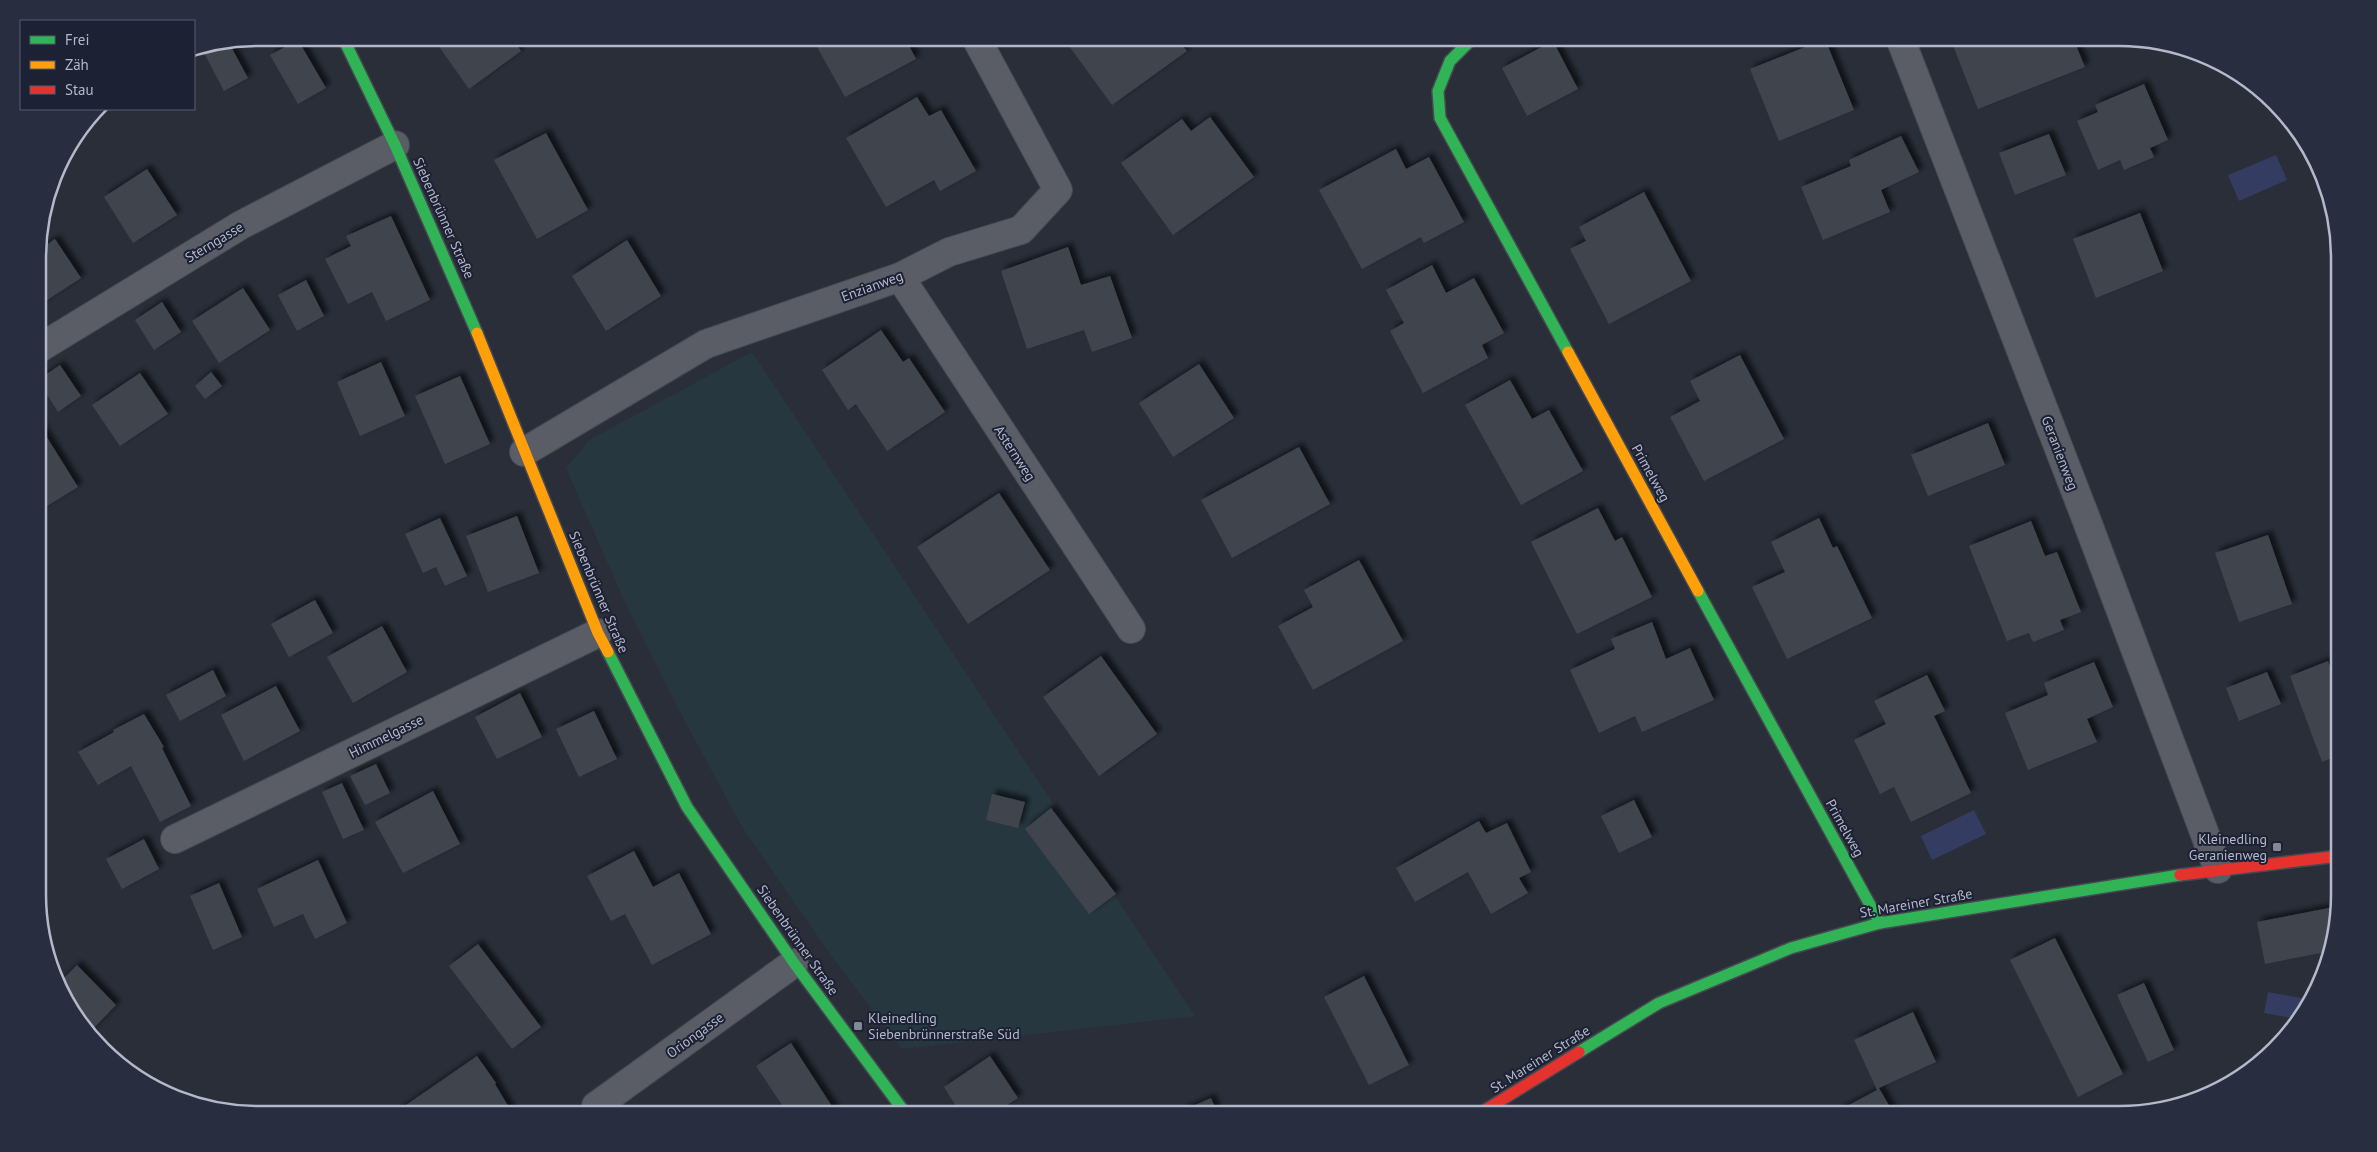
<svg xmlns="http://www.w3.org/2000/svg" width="2377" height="1152" font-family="'PT Sans',sans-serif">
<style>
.green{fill:#26373f}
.water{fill:#343d61}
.building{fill:#41444e;filter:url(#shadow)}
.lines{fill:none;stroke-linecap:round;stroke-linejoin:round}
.street-casing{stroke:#464952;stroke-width:30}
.fast-casing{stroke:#464952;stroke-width:14}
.slow-casing{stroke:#464952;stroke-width:14}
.jam-casing{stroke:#464952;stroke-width:14}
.street{stroke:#5a5c66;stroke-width:28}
.fast{stroke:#30b455;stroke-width:11}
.slow{stroke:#ff9f0a;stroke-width:11}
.jam{stroke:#e5322d;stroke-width:11}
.poi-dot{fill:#838897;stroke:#1c2134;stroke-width:2}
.labels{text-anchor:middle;stroke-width:4;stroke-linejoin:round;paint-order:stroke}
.street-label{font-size:14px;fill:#b3b8ca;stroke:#1c2134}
.poi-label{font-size:14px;fill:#b3b8ca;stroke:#1c2134;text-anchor:end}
.rim{fill:none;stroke:#b3b8ca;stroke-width:2.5}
</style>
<defs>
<filter id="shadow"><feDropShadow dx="4.5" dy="-4.5" stdDeviation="2.5" flood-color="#0009"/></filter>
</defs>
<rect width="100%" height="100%" fill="#292e39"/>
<!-- green -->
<path class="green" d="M752 352 1195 1016 902 1049 832 957 742 827 682 716 621 594 566 468 589 440Z"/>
<!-- water -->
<g class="water">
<path d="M2276 155 2287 180 2239 201 2228 175Z"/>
<path d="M1974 810 1986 834 1932 860 1921 836Z"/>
<path d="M2268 992 2311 1000 2298 1019 2264 1013Z"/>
</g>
<!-- building -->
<g class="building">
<path d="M433 38H512L521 51 469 89Z"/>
<path d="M812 38H905L916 59 845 97Z"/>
<path d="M1080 38H1176L1187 51 1112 105 1069 46Z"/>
<path d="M1950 38H2073L2085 67 1978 109Z"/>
<path d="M1825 39 1854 110 1779 141 1750 69Z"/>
<path d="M298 40 326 88 298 104 270 55Z"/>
<path d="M1553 41 1578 89 1527 116 1502 68Z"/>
<path d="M229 43 248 78 224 91 204 53 219 45Z"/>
<path d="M2144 84 2168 140 2150 148 2154 157 2124 170 2120 160 2098 170 2077 121 2098 112 2095 105Z"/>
<path d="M917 97 929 116 941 110 976 171 940 191 934 180 886 207 846 138Z"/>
<path d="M1210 117 1254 177 1173 235 1121 163 1182 119 1191 131Z"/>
<path d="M546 133 588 210 537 239 494 160Z"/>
<path d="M2049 134 2066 175 2015 195 1999 153Z"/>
<path d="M1901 136 1919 172 1881 190 1890 212 1823 240 1801 187 1851 166 1849 160Z"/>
<path d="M1396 149 1406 169 1429 157 1464 222 1424 243 1421 237 1362 269 1319 190Z"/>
<path d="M147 169 177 215 133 243 104 197Z"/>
<path d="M1644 192 1691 281 1609 324 1570 249 1586 241 1579 227Z"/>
<path d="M2140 213 2163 271 2096 298 2073 239Z"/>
<path d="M391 216 430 300 386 321 372 292 348 304 325 259 351 246 346 236Z"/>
<path d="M55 239 81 278 38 306V251Z"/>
<path d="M627 240 661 296 606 331 572 276Z"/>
<path d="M1068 247 1081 285 1110 276 1132 338 1092 352 1084 330 1027 349 1001 271Z"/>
<path d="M1432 265 1446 293 1474 278 1504 333 1482 345 1488 358 1423 393 1390 331 1404 323 1386 290Z"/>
<path d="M306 280 324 316 297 331 278 295Z"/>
<path d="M243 288 270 330 219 363 192 321Z"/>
<path d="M162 302 181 332 154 350 135 320Z"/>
<path d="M881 330 903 362 909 358 945 412 887 451 856 404 848 410 822 370Z"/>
<path d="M1740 355 1784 439 1704 481 1670 417 1700 401 1690 381Z"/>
<path d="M381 362 405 416 360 436 337 382Z"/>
<path d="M1199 364 1234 418 1173 457 1139 403Z"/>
<path d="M60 365 81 396 58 412 38 380Z"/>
<path d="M211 372 222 386 205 399 195 386Z"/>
<path d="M140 373 168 414 120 446 92 405Z"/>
<path d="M460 376 490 444 445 464 415 396Z"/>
<path d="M1510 380 1532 419 1549 410 1583 471 1521 505 1465 405Z"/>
<path d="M38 423 78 487 39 511Z"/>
<path d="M1988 423 2005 465 1928 496 1911 455Z"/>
<path d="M1299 447 1330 504 1232 558 1201 500Z"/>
<path d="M999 493 1050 570 968 624 917 547Z"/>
<path d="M1598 508 1615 541 1622 537 1652 597 1577 634 1531 542Z"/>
<path d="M517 516 539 573 488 592 466 536Z"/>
<path d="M440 518 467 576 445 586 436 567 423 573 405 534Z"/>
<path d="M1819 518 1833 548 1837 546 1872 618 1787 659 1752 587 1785 572 1771 542Z"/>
<path d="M2031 521 2045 556 2057 552 2081 612 2060 620 2064 630 2033 642 2029 633 2007 641 1969 546Z"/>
<path d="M2268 535 2292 604 2239 622 2215 553Z"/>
<path d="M1359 560 1403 641 1313 690 1278 626 1313 607 1304 590Z"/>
<path d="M315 600 333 633 289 657 271 624Z"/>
<path d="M1652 622 1666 659 1690 648 1714 700 1642 732 1635 716 1599 733 1570 670 1615 649 1611 639Z"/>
<path d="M382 626 407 672 353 703 327 657Z"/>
<path d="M1101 656 1157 734 1099 776 1043 697Z"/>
<path d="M2328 661 2339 690V755L2322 762 2290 676Z"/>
<path d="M2094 662 2113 707 2087 719 2097 742 2028 770 2005 713 2048 695 2044 683Z"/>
<path d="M213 670 226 696 180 721 166 695Z"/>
<path d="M2267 672 2281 704 2239 721 2226 688Z"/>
<path d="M1927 675 1945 711 1934 716 1971 793 1911 822 1894 787 1880 794 1854 740 1886 724 1874 701Z"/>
<path d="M276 686 300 731 244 761 221 715Z"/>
<path d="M520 693 542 737 497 759 475 717Z"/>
<path d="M594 711 617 759 579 777 556 729Z"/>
<path d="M144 714 164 747 162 748 191 806 160 822 131 766 98 785 78 752 114 732 113 730Z"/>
<path d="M376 764 390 793 365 805 350 776Z"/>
<path d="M342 783 364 830 343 839 322 792Z"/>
<path d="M433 791 460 844 403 873 375 822Z"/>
<path d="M992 794 1025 802 1018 828 986 820Z"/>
<path d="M1634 800 1652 837 1619 853 1601 816Z"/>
<path d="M1051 808 1116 894 1089 914 1025 829Z"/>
<path d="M1479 821 1486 833 1507 823 1531 872 1519 878 1528 893 1491 914 1468 872 1415 902 1396 868Z"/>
<path d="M144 839 159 869 122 889 106 859Z"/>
<path d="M634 851 653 887 679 873 711 934 652 965 625 914 611 921 587 876Z"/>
<path d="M318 860 347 923 315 939 303 914 274 927 257 889Z"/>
<path d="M219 883 242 937 213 950 190 896Z"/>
<path d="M2334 907 2335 914 2326 952 2265 964 2257 922Z"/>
<path d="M2055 938 2123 1074 2078 1097 2010 960Z"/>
<path d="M478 944 541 1027 512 1049 449 966Z"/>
<path d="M77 965 116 1005 89 1033 83 1028 58 984Z"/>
<path d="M1364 976 1409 1065 1369 1085 1324 997Z"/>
<path d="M2144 983 2174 1050 2148 1062 2117 995Z"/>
<path d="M1913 1012 1936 1062 1879 1088 1894 1114H1832L1877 1090 1854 1040Z"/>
<path d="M791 1043 837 1114H788L756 1066Z"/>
<path d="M477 1056 496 1083 495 1084 513 1114H393Z"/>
<path d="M990 1056 1018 1098 993 1114H961L944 1087Z"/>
<path d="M1211 1098 1218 1114H1175Z"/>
</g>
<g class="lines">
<!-- street casing -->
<g class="street-casing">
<g id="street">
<path d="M1900 38 2085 516 2218 869"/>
<path d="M900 277 1131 629"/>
<path d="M38 349 241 225 395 145"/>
<path d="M524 452 706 344 900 277 949 252 1021 230 1058 190 976 38"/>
<path d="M175 839 598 633"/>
<path d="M596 1106 794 963"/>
</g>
</g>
<!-- fast casing -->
<g class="fast-casing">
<g id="fast">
<path d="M343 38 395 145 477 333"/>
<path d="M1473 38 1450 61 1438 91 1440 118 1568 352"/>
<path d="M1698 591 1880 923"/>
<path d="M608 652 687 807 794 963 906 1114"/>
<path d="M1579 1052 1659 1003 1791 948 1880 923 2180 875"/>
</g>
</g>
<!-- slow casing -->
<g class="slow-casing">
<g id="slow">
<path d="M477 333 598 633 608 652"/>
<path d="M1568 352 1698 591"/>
</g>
</g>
<!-- jam casing -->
<g class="jam-casing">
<g id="jam">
<path d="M2180 875 2339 856"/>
<path d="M1479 1114 1579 1052"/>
</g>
</g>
<!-- street -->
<use href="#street" class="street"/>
<!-- fast -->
<use href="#fast" class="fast"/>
<!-- slow -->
<use href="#slow" class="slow"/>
<!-- jam -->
<use href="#jam" class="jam"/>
</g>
<!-- markers -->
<g class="poi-dot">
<rect x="2272" y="842" width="10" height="10" rx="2.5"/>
<rect x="853" y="1021" width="10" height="10" rx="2.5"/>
</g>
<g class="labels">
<!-- street labels -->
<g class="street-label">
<text transform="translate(444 218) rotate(66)" y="5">Siebenbrünner Straße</text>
<text transform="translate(214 242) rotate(-31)" y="5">Sterngasse</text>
<text transform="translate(872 286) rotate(-20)" y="5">Enzianweg</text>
<text transform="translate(1015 453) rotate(57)" y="5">Asternweg</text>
<text transform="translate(2060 453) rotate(69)" y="5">Geranienweg</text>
<text transform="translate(1651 473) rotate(61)" y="5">Primelweg</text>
<text transform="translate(599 592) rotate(67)" y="5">Siebenbrünner Straße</text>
<text transform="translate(386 736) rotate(-26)" y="5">Himmelgasse</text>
<text transform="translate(1845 828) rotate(61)" y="5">Primelweg</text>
<text transform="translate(1916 903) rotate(-10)" y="5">St. Mareiner Straße</text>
<text transform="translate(798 940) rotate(55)" y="5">Siebenbrünner Straße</text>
<text transform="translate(695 1035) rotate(-36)" y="5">Oriongasse</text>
<text transform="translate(1540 1059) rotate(-32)" y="5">St. Mareiner Straße</text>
</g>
<!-- poi labels -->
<g class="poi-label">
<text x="2267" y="844">Kleinedling<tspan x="2267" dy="16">Geranienweg</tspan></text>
<text x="868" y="1023" text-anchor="start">Kleinedling<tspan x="868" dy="16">Siebenbrünnerstraße Süd</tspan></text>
</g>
</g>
<!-- crop -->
<path d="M0 0H2377V1152H0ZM258 46H2119A212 212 0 0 1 2331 258V894A212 212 0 0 1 2119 1106H258A212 212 0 0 1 46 894V258A212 212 0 0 1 258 46Z" fill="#282d40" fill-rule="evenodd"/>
<path class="rim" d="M258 46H2119A212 212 0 0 1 2331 258V894A212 212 0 0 1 2119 1106H258A212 212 0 0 1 46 894V258A212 212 0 0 1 258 46Z"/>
<!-- legend -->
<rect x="20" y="20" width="175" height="90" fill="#1c2134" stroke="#585d70"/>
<rect x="30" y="36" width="25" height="8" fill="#30b455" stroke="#585d70"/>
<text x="65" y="45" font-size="15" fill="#b3b8ca">Frei</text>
<rect x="30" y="61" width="25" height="8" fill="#ff9f0a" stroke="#585d70"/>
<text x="65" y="70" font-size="15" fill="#b3b8ca">Zäh</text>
<rect x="30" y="86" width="25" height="8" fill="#e5322d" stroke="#585d70"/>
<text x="65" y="95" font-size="15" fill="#b3b8ca">Stau</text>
</svg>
